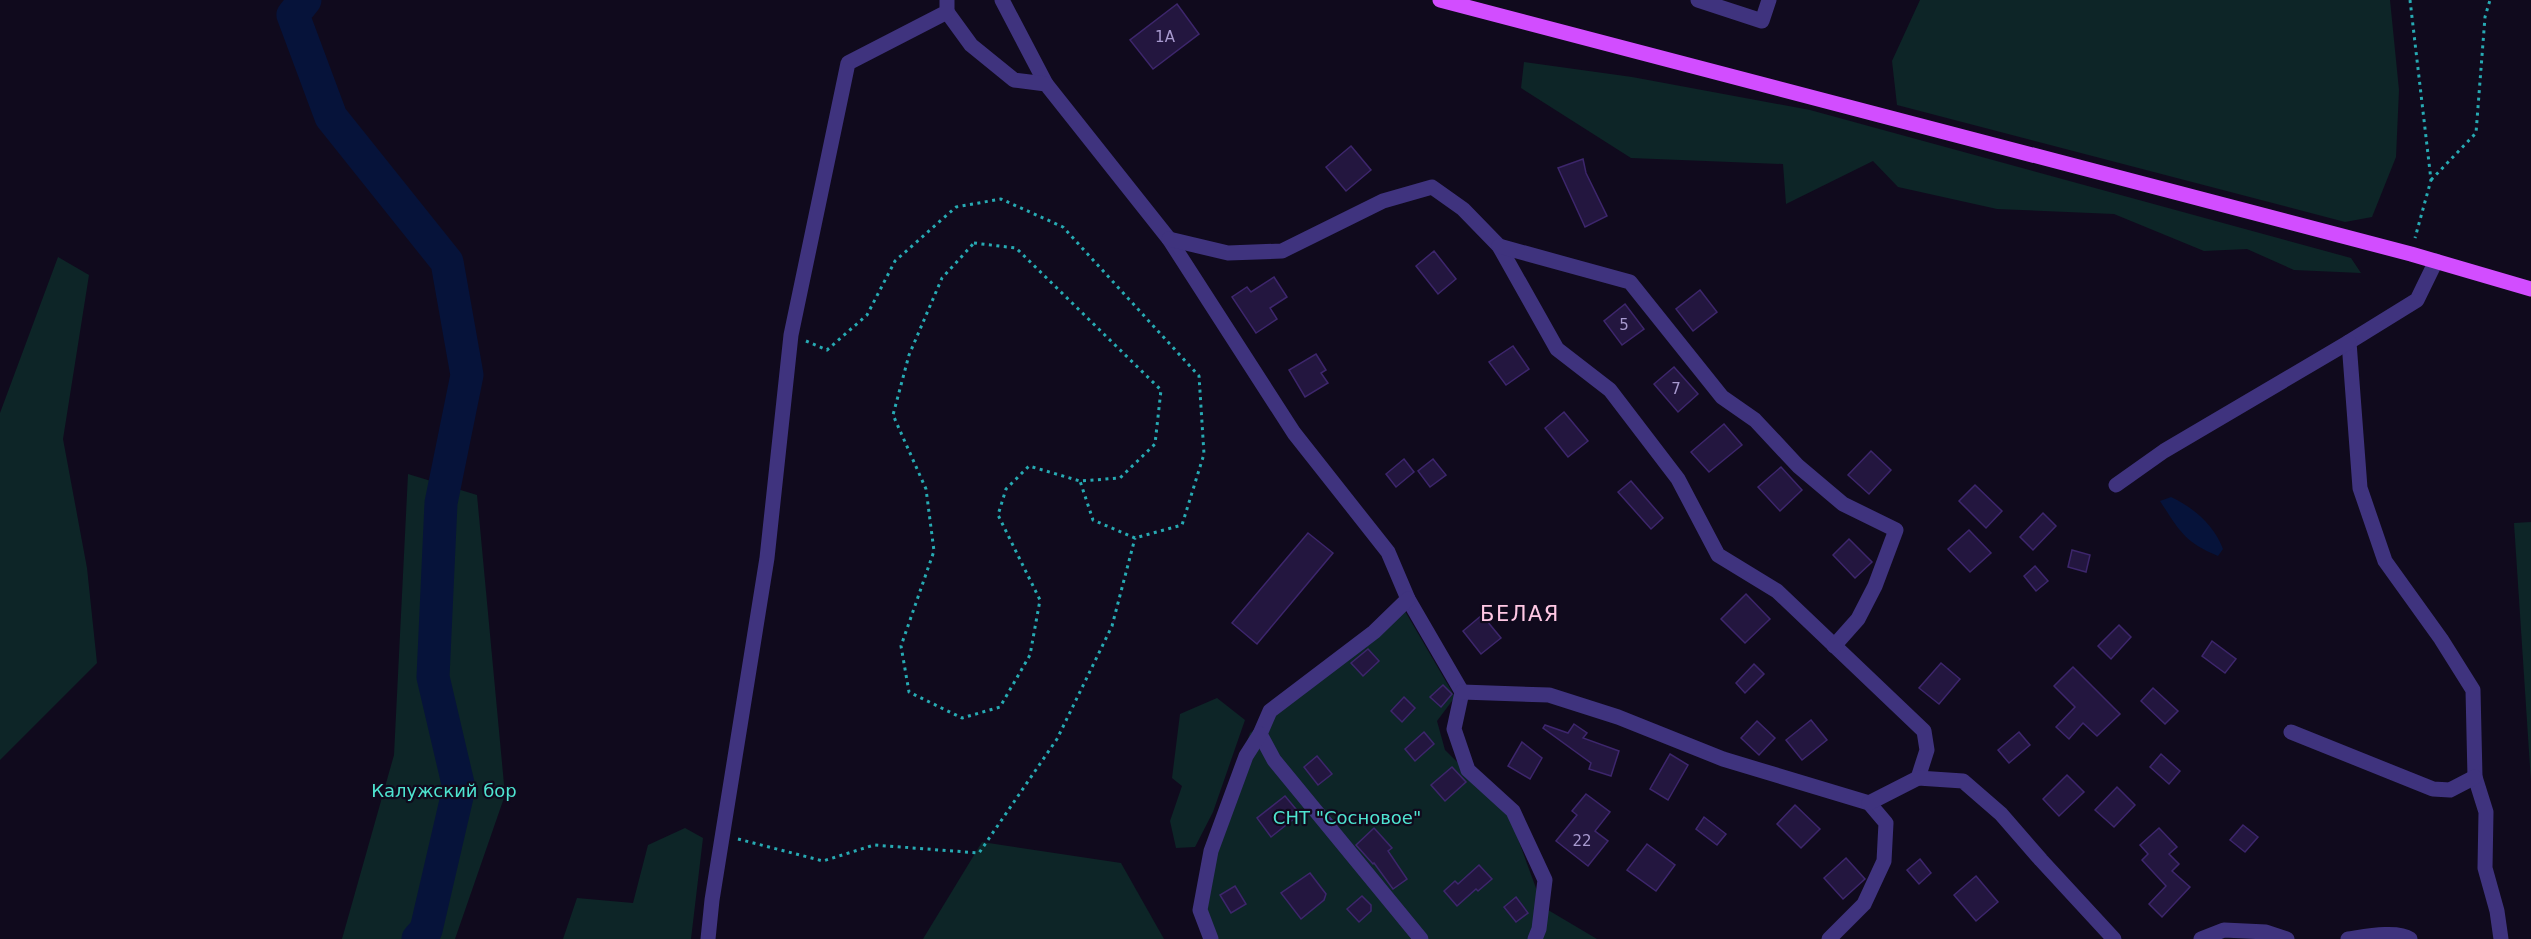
<svg xmlns="http://www.w3.org/2000/svg" width="2531" height="939" font-family="'DejaVu Sans',sans-serif">
<style>
.green{fill:#0d2527}
.water{fill:#06133a}
.lines{fill:none;stroke-linecap:round;stroke-linejoin:round}
.river{stroke:#06133a;stroke-width:33}
.building{fill:#23163f;stroke:#3d266c;stroke-width:1.5}
.path{stroke:#27aab3;stroke-width:3;stroke-dasharray:3 4.5;stroke-linecap:butt}
.minor{stroke:#3f337e;stroke-width:15}
.major{stroke:#d24dff;stroke-width:15}
.labels{text-anchor:middle;stroke-width:4.5;stroke-linejoin:round;paint-order:stroke}
.number-label{font-size:15px;fill:#a89acf}
.park-label{font-size:18px;fill:#4ee4d0;stroke:#100a1d}
.quarter-label{font-size:21px;letter-spacing:1.5px;fill:#ffc8e4;stroke:#100a1d}
</style>
<rect width="100%" height="100%" fill="#100a1d"/>
<!-- green -->
<g class="green">
<path d="M1920 0H2390L2399 90 2396 157 2372 217 2345 222 1897 105 1892 61Z"/>
<path d="M1524 62 1632 77 1810 110 2351 258 2361 273 2294 270 2247 249 2204 251 2114 214 1997 209 1898 187 1873 161 1786 204 1783 164 1631 158 1521 88Z"/>
<path d="M58 257 89 275 63 439 87 568 97 663 0 760V413Z"/>
<path d="M408 474 477 495 505 795 455 939H342L394 755Z"/>
<path d="M2531 522V782L2514 523Z"/>
<path d="M1405 611 1455 697 1437 721 1445 750 1508 812 1543 907 1597 939H1206L1196 892 1250 733Z"/>
<path d="M1217 698 1245 720 1213 812 1195 847 1176 848 1170 821 1182 786 1172 778 1180 714Z"/>
<path d="M685 828 703 838 691 939H563L577 898 633 903 648 845Z"/>
<path d="M982 842 1121 863 1164 939H923Z"/>
</g>
<!-- water -->
<path class="water" d="M2171 497C2194 508 2214 525 2223 549L2218 556C2184 542 2179 530 2160 501Z"/>
<g class="lines">
<!-- river -->
<path class="river" d="M305 0 293 15 331 117 447 262 467 375 441 503 433 677 459 788 426 930 418 939"/>
</g>
<!-- building -->
<g class="building">
<path d="M1177 4 1199 34 1153 69 1130 40Z"/>
<path d="M1351 146 1371 170 1346 191 1326 167Z"/>
<path d="M1583 159 1586 173 1607 216 1585 227 1558 168Z"/>
<path d="M1434 251 1456 279 1438 294 1416 266Z"/>
<path d="M1274 277 1287 297 1270 308 1277 319 1256 333 1232 297 1247 287 1251 292Z"/>
<path d="M1700 290 1717 312 1693 331 1676 309Z"/>
<path d="M1625 304 1644 329 1622 345 1604 321Z"/>
<path d="M1513 346 1529 369 1506 385 1489 362Z"/>
<path d="M1316 354 1326 370 1321 373 1328 383 1305 397 1289 370Z"/>
<path d="M1674 367 1698 394 1678 412 1654 384Z"/>
<path d="M1564 412 1588 441 1568 457 1545 428Z"/>
<path d="M1724 424 1742 445 1709 472 1691 452Z"/>
<path d="M1871 451 1891 470 1869 494 1848 475Z"/>
<path d="M1404 459 1414 472 1396 487 1386 474Z"/>
<path d="M1433 459 1446 475 1430 487 1418 471Z"/>
<path d="M1781 467 1802 490 1780 511 1758 487Z"/>
<path d="M1631 481 1663 518 1651 529 1618 492Z"/>
<path d="M1975 485 2002 511 1986 528 1959 501Z"/>
<path d="M2043 513 2056 526 2033 550 2020 537Z"/>
<path d="M1969 530 1991 553 1970 572 1948 549Z"/>
<path d="M1308 533 1333 553 1257 644 1232 623Z"/>
<path d="M1849 539 1872 562 1855 578 1833 555Z"/>
<path d="M2072 550 2090 555 2086 572 2068 567Z"/>
<path d="M2035 566 2048 581 2036 591 2024 576Z"/>
<path d="M1746 594 1770 619 1745 643 1721 619Z"/>
<path d="M1482 615 1501 638 1481 654 1463 631Z"/>
<path d="M2119 625 2131 637 2111 659 2098 646Z"/>
<path d="M2212 641 2236 659 2225 673 2202 656Z"/>
<path d="M1368 649 1379 661 1363 676 1351 663Z"/>
<path d="M1941 663 1960 679 1939 704 1919 688Z"/>
<path d="M1754 664 1764 674 1745 693 1736 683Z"/>
<path d="M2073 667 2120 714 2097 736 2083 723 2069 739 2056 727 2075 707 2054 686Z"/>
<path d="M1443 685 1452 694 1441 707 1430 697Z"/>
<path d="M2153 688 2178 711 2165 724 2141 701Z"/>
<path d="M1404 697 1415 708 1402 722 1391 711Z"/>
<path d="M1811 720 1827 740 1802 760 1786 740Z"/>
<path d="M1757 721 1775 738 1759 755 1741 738Z"/>
<path d="M1574 724 1587 733 1583 738 1619 751 1611 776 1589 769 1591 763 1543 728 1545 725 1568 733Z"/>
<path d="M1424 732 1434 744 1415 761 1405 749Z"/>
<path d="M2019 732 2030 745 2009 763 1998 750Z"/>
<path d="M1522 742 1542 758 1530 779 1508 766Z"/>
<path d="M1670 754 1688 765 1668 800 1650 789Z"/>
<path d="M2161 754 2180 771 2169 784 2150 767Z"/>
<path d="M1317 756 1332 774 1318 785 1304 767Z"/>
<path d="M1452 767 1466 782 1445 801 1431 785Z"/>
<path d="M2067 775 2084 792 2059 816 2043 799Z"/>
<path d="M2117 787 2135 805 2114 827 2095 810Z"/>
<path d="M1586 794 1610 812 1595 831 1608 841 1588 866 1556 841 1577 815 1572 811Z"/>
<path d="M1285 796 1300 814 1271 837 1257 818Z"/>
<path d="M1795 805 1820 829 1801 848 1777 824Z"/>
<path d="M1704 817 1726 834 1717 845 1696 829Z"/>
<path d="M2243 825 2258 837 2245 852 2230 840Z"/>
<path d="M1374 828 1392 848 1388 851 1407 879 1393 889 1374 863 1373 864 1356 845Z"/>
<path d="M2159 828 2177 847 2169 854 2179 864 2172 871 2190 887 2162 917 2149 904 2166 886 2142 860 2148 854 2140 845Z"/>
<path d="M1647 844 1675 865 1656 891 1627 870Z"/>
<path d="M1846 858 1865 879 1843 899 1824 878Z"/>
<path d="M1920 859 1931 873 1919 884 1907 870Z"/>
<path d="M1479 865 1492 879 1478 891 1476 889 1457 906 1444 891 1455 881 1458 884Z"/>
<path d="M1310 873 1326 894 1324 900 1301 919 1281 893Z"/>
<path d="M1976 876 1998 902 1976 921 1954 895Z"/>
<path d="M1235 886 1246 904 1231 913 1220 895Z"/>
<path d="M1362 896 1371 905V911L1359 922 1347 909Z"/>
<path d="M1516 897 1528 913 1516 922 1504 907Z"/>
</g>
<g class="lines">
<!-- path -->
<g class="path">
<path d="M2410 0 2431 180 2415 238"/>
<path d="M2431 180 2476 133 2485 17 2490 0"/>
<path d="M974 243 1016 248 1161 390 1155 444 1120 478 1080 481 1029 466 1006 489 998 515 1040 600 1030 655 1000 707 962 718 909 692 901 646 934 551 926 489 893 415 909 355 942 278Z"/>
<path d="M806 341 827 350 867 315 895 261 956 207 1001 199 1063 227 1199 376 1204 454 1182 525 1135 538 1093 520 1080 481"/>
<path d="M738 839 823 861 874 845 979 853 1057 739 1112 626 1135 538"/>
</g>
<!-- minor -->
<g class="minor">
<path d="M1002 0 1046 84"/>
<path d="M1698 0 1762 21 1769 0"/>
<path d="M947 12 971 45 1014 80 1046 84 1169 239 1294 433 1388 552 1408 599 1462 692 1454 729 1468 770 1513 811 1545 880 1539 929 1535 939"/>
<path d="M1169 239 1228 253 1282 251 1383 201 1432 187 1463 209 1499 246 1557 349 1610 390 1678 479 1718 555 1777 591 1924 731 1927 750 1918 778"/>
<path d="M1499 246 1630 282 1722 397 1755 420 1798 466 1843 504 1896 530 1875 586 1858 619 1834 646"/>
<path d="M2436 261 2417 300 2349 342 2360 488 2385 561 2441 639 2473 690 2475 777 2486 812 2485 868 2497 911 2501 939"/>
<path d="M2116 485 2164 451 2349 342"/>
<path d="M1408 599 1374 632 1270 711 1260 734 1274 760 1421 939"/>
<path d="M1462 692 1549 695 1618 717 1723 759 1869 803 1886 823 1884 861 1864 904 1829 939"/>
<path d="M2291 732 2433 789 2450 790 2475 777"/>
<path d="M1869 803 1918 778 1963 781 2001 814 2041 860 2114 939"/>
<path d="M708 939 712 900 767 558 791 335 848 63 947 12V0"/>
<path d="M1211 939 1200 910 1211 851 1246 756 1260 734"/>
<path d="M2201 939 2224 930 2266 932 2287 939"/>
<path d="M2348 939C2363 937 2397 930 2410 939"/>
</g>
<!-- major -->
<path class="major" d="M1440 0 2411 254 2531 289"/>
</g>
<g class="labels">
<!-- number labels -->
<g class="number-label">
<text x="1165" y="42">1А</text>
<text x="1624" y="330">5</text>
<text x="1676" y="394">7</text>
<text x="1582" y="846">22</text>
</g>
<!-- park labels -->
<g class="park-label">
<text x="444" y="797">Калужский бор</text>
<text x="1347" y="824">СНТ "Сосновое"</text>
</g>
<!-- quarter labels -->
<g class="quarter-label">
<text x="1520" y="621">БЕЛАЯ</text>
</g>
</g>
</svg>
